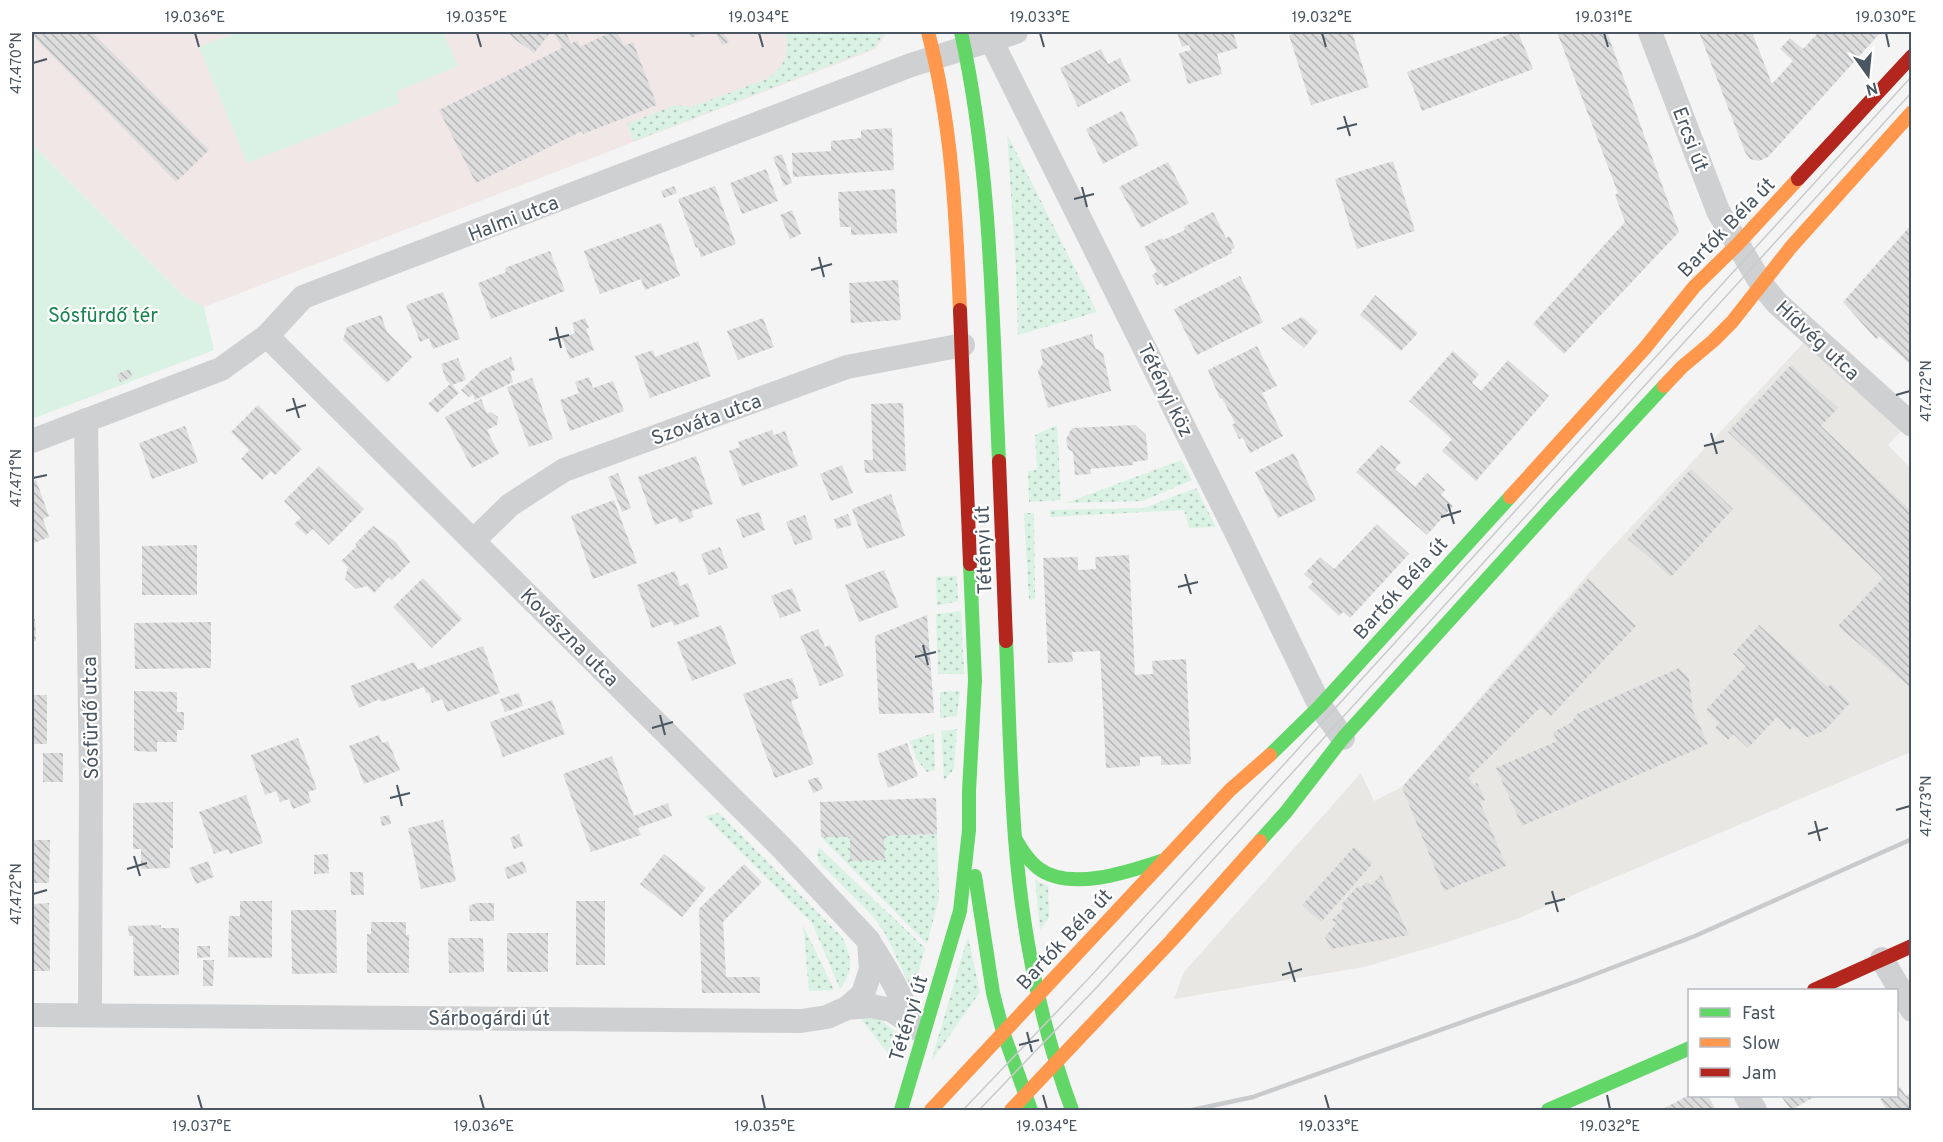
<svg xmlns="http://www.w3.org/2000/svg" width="1943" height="1142" font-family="Overpass,sans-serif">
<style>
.commercial{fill:#e8e7e3}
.medical{fill:#f1e7e6}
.grass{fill:url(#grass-dots)}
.park{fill:#d9f2e3}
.building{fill:url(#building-back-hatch)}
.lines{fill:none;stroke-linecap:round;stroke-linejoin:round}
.street{stroke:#ced0d2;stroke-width:24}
.fast{stroke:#63d668;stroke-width:14}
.slow{stroke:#ff974d;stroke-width:14}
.jam{stroke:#b3261e;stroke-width:14}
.tram{stroke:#c9cacc;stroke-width:1.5}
.rail{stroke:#c9cacc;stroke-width:4.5}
.ticks{fill:none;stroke:#4a5661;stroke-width:2}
.labels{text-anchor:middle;stroke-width:4.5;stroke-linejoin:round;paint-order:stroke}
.street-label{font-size:20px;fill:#4a5661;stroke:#fff}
.park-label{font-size:20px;fill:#17864f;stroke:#fff}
.neatline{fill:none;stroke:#4a5661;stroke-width:2}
.ticks-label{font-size:15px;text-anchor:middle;fill:#4a5661}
</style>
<defs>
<pattern id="grass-dots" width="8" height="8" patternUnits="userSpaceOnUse" patternTransform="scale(1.5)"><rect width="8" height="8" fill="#d9f2e3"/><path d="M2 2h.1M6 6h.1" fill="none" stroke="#b2c7bb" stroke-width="1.8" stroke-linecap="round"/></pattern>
<pattern id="building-back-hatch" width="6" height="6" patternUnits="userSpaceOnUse" patternTransform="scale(1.5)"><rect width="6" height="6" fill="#ddddde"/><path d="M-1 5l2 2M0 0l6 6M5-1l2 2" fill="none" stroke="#b5b6b7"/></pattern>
</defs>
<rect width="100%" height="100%" fill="#f4f4f4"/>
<!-- commercial -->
<path class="commercial" d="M1808 338 1903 429 1888 445 1911 468V752L1514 920 1432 947 1364 967 1174 999 1184 972 1361 773 1374 801 1402 787 1603 557Z"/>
<!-- medical -->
<path class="medical" d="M32 32H887L876 49 204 307 184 296 32 144Z"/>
<!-- grass -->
<g class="grass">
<path d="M784 32H885L874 48 634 141 627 124 675 105 691 107 767 79C784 68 792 51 784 32Z"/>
<path d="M1007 134 1097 312 1018 335 1016 269Z"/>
<path d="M1057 425 1061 500 1029 502 1028 471 1037 470 1035 435Z"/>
<path d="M1181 460 1192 480 1143 501 1066 503Z"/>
<path d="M1196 488 1216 527 1189 528 1184 510 1050 517V510L1144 508Z"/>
<path d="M1024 513H1034L1035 599 1029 600Z"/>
<path d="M957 576 958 601 937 606 936 577Z"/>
<path d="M961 611 964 674H938L936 614Z"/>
<path d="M960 691 957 716 940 718V692Z"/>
<path d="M957 729 954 769 944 781 941 731Z"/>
<path d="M934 733 935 770 927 772 917 760 910 741Z"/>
<path d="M719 813 842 937C852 957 854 970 840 989L812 923 705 816Z"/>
<path d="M937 834 939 898 927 944 821 837H850V861L884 836Z"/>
<path d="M819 847 925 948 913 993 886 935 872 915 818 861 817 854Z"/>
<path d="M1035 880 1048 886 1049 918 1040 930Z"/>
<path d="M803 925 834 990 809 991Z"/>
<path d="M968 936 980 992 931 1062Z"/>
<path d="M871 1017 881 1020 897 1033 890 1056 861 1019Z"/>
</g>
<!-- park -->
<g class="park">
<path d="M238 32H443L458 66 396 92 400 103 247 163 199 47Z"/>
<path d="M32 144 184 296 204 307 214 350 32 419Z"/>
</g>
<!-- building -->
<g class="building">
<path d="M32 32H92L209 150 176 182 32 35Z"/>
<path d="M507 32H551L534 53 516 40Z"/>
<path d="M554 32H566L571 44 577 40 580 47 611 32H617L624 46 633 42 657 105 583 134 582 131 476 183 439 110 562 48Z"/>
<path d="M687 32H705L691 38Z"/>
<path d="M715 32H723L729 42 722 45Z"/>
<path d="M1177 32H1233L1238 48 1217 54 1222 74 1188 84 1179 53 1191 50 1189 45 1182 47Z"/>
<path d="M1300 32H1352L1369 87 1311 105 1289 35Z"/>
<path d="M1516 32H1518L1533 69 1422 111 1407 72Z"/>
<path d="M1557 32H1607L1679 232 1564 354 1533 324 1625 222 1615 195 1618 193Z"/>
<path d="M1699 32H1752L1772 84 1793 61 1780 49 1790 38 1803 49 1819 32H1881L1768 157 1759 161 1750 159 1745 152Z"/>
<path d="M1101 49 1108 64 1120 58 1131 81 1078 107 1060 68Z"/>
<path d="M1122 111 1139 145 1103 164 1086 129Z"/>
<path d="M892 128 894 170 793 177 792 153 831 151V141L861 138V130Z"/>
<path d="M782 154 792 183 784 186 773 157Z"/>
<path d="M1393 161 1415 231 1357 249 1335 179Z"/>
<path d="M1168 162 1189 203 1141 228 1119 187Z"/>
<path d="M766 169 778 201 742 214 730 183Z"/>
<path d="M674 186 677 193 664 198 661 191Z"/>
<path d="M715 186 736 244 701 257 698 247 696 248 678 199Z"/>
<path d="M895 189 897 233 851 235V227H840L838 192Z"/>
<path d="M792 210 801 234 790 239 780 215Z"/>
<path d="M1213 212 1226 238 1230 236 1235 248 1231 250 1232 253 1164 287 1162 283 1157 285 1152 275 1157 272 1144 247 1162 238 1163 240 1185 230 1184 227Z"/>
<path d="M661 223 680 276 645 290 641 279 600 294 584 251Z"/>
<path d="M1911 225V365L1879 336 1876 339 1843 302Z"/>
<path d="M550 251 565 291 491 319 478 283 506 272 505 268Z"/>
<path d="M1240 276 1263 322 1197 355 1174 309Z"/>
<path d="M898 280 901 320 851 323 849 283Z"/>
<path d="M443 292 460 339 433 349 429 338 420 342 406 305Z"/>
<path d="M1375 295 1418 333 1401 351 1360 315Z"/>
<path d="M381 315 387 332 412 357 387 383 343 340 347 327Z"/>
<path d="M1302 317 1318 331 1304 348 1281 328Z"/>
<path d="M585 318 589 328 586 329 594 350 570 359 562 338 575 333 572 323Z"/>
<path d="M763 318 774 347 738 360 727 331Z"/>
<path d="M1092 334 1095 348 1103 353 1111 391 1048 408 1038 371 1043 363 1040 350Z"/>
<path d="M698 341 711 376 650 398 635 356 653 350 655 357Z"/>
<path d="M1257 346 1277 386 1262 393 1283 436 1250 453 1243 438 1239 439 1232 425 1235 423 1222 398 1220 399 1208 370Z"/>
<path d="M1453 351 1479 374 1472 383 1481 391 1508 360 1549 396 1476 481 1442 451 1452 439 1409 401Z"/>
<path d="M511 357 515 370 510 372 513 382 475 400 473 394 469 397 461 390 482 370Z"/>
<path d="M458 358 466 380 452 385 459 393 437 413 428 404 450 384 446 380 441 364Z"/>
<path d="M1791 365 1838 408 1821 426 1911 511V688L1838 626 1883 578 1728 432Z"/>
<path d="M130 369 132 377 120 382 117 374Z"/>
<path d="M589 377 593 388 613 381 624 411 570 431 560 400 579 393 575 382Z"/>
<path d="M532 378 553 439 529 447 507 387Z"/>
<path d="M481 399 487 413 491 412 498 417 497 425 487 430 499 454 472 468 445 417Z"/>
<path d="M903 403 906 471 865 473 864 460H873L871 404Z"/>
<path d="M258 405 302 449 275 475 271 471 262 480 241 459 249 450 231 432Z"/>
<path d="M1135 425 1146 435 1148 460 1133 462V465L1090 469 1091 474 1075 475 1073 452 1068 449 1066 439 1072 428Z"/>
<path d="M185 426 198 462 152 479 139 443Z"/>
<path d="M772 430 774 435 785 431 798 466 742 486 729 451 740 447 738 442Z"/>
<path d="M1381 445 1401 462 1395 469 1415 487 1427 473 1445 490 1441 495 1453 506 1427 535 1356 472Z"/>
<path d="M1294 453 1316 500 1278 518 1255 472Z"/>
<path d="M696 456 713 504 691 511 694 517 679 523 677 517 655 525 638 477Z"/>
<path d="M842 465 853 493 831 501 820 474Z"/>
<path d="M319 466 364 509 329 545 313 529 306 535 294 524 301 518 284 501Z"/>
<path d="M1691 469 1733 509 1671 577 1628 539Z"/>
<path d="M618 473 631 508 622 512 608 477Z"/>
<path d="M36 480 49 516 43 519 49 537 32 544V482Z"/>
<path d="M891 494 905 536 867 549 852 509Z"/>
<path d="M614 500 637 563 593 579 571 516Z"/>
<path d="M759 512 765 530 743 538 736 519Z"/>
<path d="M848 514 852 525 837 529 834 519Z"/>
<path d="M805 515 813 539 795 545 786 522Z"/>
<path d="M1377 524 1409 554 1350 618 1343 612 1339 616 1308 587 1313 582 1304 574 1320 557 1334 569Z"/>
<path d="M373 526 396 542 410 562 392 580 389 577 374 593 367 586 356 589 345 579 348 567 341 561 357 546 355 544Z"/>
<path d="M197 545V595H142V546Z"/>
<path d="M720 547 728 568 709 575 701 554Z"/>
<path d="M1129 555 1135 675 1153 674 1152 661 1186 659 1191 764 1161 765V756L1140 757V766L1106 768 1100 651 1072 652 1073 662 1048 663 1043 558 1078 557V570L1096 569 1095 557Z"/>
<path d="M884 570 899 607 859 622 845 585Z"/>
<path d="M675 571 680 586 688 583 700 616 674 626 672 621 652 628 637 585Z"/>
<path d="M423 578 462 619 432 648 393 607Z"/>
<path d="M1588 579 1636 626 1551 716 1541 707 1469 777 1473 785 1477 783 1485 800 1480 802 1506 866 1444 891 1402 787Z"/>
<path d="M792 588 801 611 780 618 771 596Z"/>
<path d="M927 615 934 713 879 714 875 636Z"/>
<path d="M32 619H35L36 641H32Z"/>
<path d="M211 622V668L135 669 134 623Z"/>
<path d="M721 625 736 664 692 681 677 642Z"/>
<path d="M1759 625 1828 687 1831 684 1850 703 1824 731 1807 737 1793 726 1790 730 1777 717 1748 748 1733 734 1728 740 1715 728 1719 723 1706 710 1746 666 1733 654Z"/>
<path d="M818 629 825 647 830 645 844 676 820 686 800 636Z"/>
<path d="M483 646 500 693 447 712 442 699 432 703 429 693H426L424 687 381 702 380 699 359 708 350 686 414 662 418 670Z"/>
<path d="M1679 668 1689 678 1693 711 1708 744 1522 826 1496 768 1557 741 1553 732 1571 723 1577 714Z"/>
<path d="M792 678 799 698 791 701 814 764 775 778 743 694 783 680Z"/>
<path d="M134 691 177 692V712H184V730H177V742H157V752L134 751Z"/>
<path d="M519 693 523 706 505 712 500 699Z"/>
<rect x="32" y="695" width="15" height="49"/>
<path d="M552 700 565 734 503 757 490 722Z"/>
<path d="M379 735 382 743 388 741 400 770 364 784 349 746Z"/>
<path d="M298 738 317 789 308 792 311 802 293 809 289 799 280 802 276 791 265 795 251 755Z"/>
<path d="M907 743 918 776 888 788 877 754Z"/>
<rect x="43" y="753" width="20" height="29"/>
<path d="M612 756 634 816 668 803 672 816 638 828 641 835 591 852 563 774Z"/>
<path d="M818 777 823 789 813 793 808 780Z"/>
<path d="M246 795 263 843 230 854 228 849 214 854 199 812Z"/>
<path d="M936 798 937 834 884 836 885 860 850 861V837H821L820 802Z"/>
<path d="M173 802V848H170V868L141 869V849H133V803Z"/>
<path d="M389 815 391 824 382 826 380 817Z"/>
<path d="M443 820 456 881 421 889 408 828Z"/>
<path d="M519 834 523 846 514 849 510 838Z"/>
<path d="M32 840H50L49 883H32Z"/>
<path d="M1354 847 1373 863 1321 922 1302 905Z"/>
<path d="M328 854 329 873 314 874V855Z"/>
<path d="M664 854 706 888 682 917 640 884Z"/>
<path d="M208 861 214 877 196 884 189 868Z"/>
<path d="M523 861 527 872 508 879 504 868Z"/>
<path d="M744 864 762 882 723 922 726 977H760V993H702L699 909Z"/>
<path d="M350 872H363L364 895H351Z"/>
<path d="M1381 875 1409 935 1331 949 1325 937 1337 923 1332 920 1344 908 1341 905 1358 886 1361 888 1366 882 1371 885Z"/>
<path d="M240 901H272V958L228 957 229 916H240Z"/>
<rect x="576" y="901" width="29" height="64"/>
<path d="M49 903 50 971H32V904Z"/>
<path d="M476 903H494V921H470L469 906Z"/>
<path d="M291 910H336L337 973 292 974Z"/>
<path d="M371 922H406V935H409V973H367V934H371Z"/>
<path d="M161 925V928H179V975L134 976 133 936H129L128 926Z"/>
<rect x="507" y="933" width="41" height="39"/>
<path d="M448 938H483L484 972 449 973Z"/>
<path d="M197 946H210V957L197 958Z"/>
<path d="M203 960H214L213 986H203Z"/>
<path d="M1900 1087 1906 1096 1911 1092V1110H1887L1880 1099 1886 1096H1896V1090Z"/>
<path d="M1689 1095 1708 1096 1716 1110H1661Z"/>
<path d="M1781 1096H1816L1791 1110Z"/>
</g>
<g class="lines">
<!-- street -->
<g class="street">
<path d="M1650 32 1718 211 1762 285 1777 303 1912 425"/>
<path d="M991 40 1238 536 1320 706 1343 738"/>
<path d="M267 336 781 847 869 941 871 969 863 994 847 1008"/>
<path d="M86 420 91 785 90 1015"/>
<path d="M32 441 221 369 267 336 303 297 911 65 1016 32"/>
<path d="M473 541 510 505 564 470 847 367 963 345"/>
<path d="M869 942C887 970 903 996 912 1028"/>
<path d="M1882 959 1912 1010"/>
<path d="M32 1015 801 1021 827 1017 847 1008 871 1006 891 1010 910 1022"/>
<path d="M1746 1096 1755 1110"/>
</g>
<!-- fast -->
<g class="fast">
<path d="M961 32C992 173 992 317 999 461"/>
<path d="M1006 641C1009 707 1010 772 1015 838 1022 931 1040 1023 1072 1110"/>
<path d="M1270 755 1320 706 1510 497"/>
<path d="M1015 838C1021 849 1028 860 1038 868 1069 892 1128 872 1161 861"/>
<path d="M1260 841 1286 812 1343 738 1551 508 1664 386"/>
<path d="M975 876 993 993 1003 1032 1031 1110"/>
<path d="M901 1110 960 911 969 830V791L975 680 970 564"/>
<path d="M1548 1110 1690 1048"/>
</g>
<!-- slow -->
<g class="slow">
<path d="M928 32C952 123 956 216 960 310"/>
<path d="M1664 386 1682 367 1713 341 1732 322 1791 247 1912 112"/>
<path d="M1510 497 1645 348 1694 287 1738 244 1798 179"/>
<path d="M931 1110 1230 790 1270 755"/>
<path d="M1011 1110 1171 941 1260 841"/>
</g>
<!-- jam -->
<g class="jam">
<path d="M1798 179 1912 56"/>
<path d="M960 310 970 564"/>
<path d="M999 461 1006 641"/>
<path d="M1814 990 1912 946"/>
</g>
<!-- tram -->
<g class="tram">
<path d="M963 1110 1089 978 1912 76"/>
<path d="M979 1110 1098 986 1912 92"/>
</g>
<!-- rail -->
<path class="rail" d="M1192 1110 1253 1097 1580 980 1695 936 1912 839"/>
</g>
<!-- ticks -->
<path class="ticks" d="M195 33 199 47M477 33 481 47M759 33 763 47M1040 33 1044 47M1322 33 1326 47M1604 33 1608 47M1886 33 1889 47M33 63 47 59M1344 116 1350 136M1337 129 1357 124M1082 187 1087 207M1074 199 1094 194M819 257 824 277M811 270 832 264M556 327 561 348M549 340 569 335M1896 395 1910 391M293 398 299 418M286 411 306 405M1711 433 1717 454M1704 446 1724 441M33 478 47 475M1448 504 1454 524M1441 517 1461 511M1185 574 1191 594M1178 587 1198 582M923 645 928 665M915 657 936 652M660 715 665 735M652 728 673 722M397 785 402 806M390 798 410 793M1896 810 1910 806M1815 821 1820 841M1808 834 1828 828M134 856 140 876M127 869 147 863M1552 891 1558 912M33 894 47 890M1545 904 1565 899M1289 962 1295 982M1282 975 1302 969M1027 1032 1032 1052M1019 1045 1039 1040M198 1095 202 1109M480 1095 484 1109M762 1095 765 1109M1043 1095 1047 1109M1325 1095 1329 1109M1607 1095 1610 1109"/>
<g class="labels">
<!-- street labels -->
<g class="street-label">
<text transform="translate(1691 139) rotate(69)" y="7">Ercsi út</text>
<text transform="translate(513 218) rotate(-21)" y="7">Halmi utca</text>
<text transform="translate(1726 227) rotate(-46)" y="7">Bartók Béla út</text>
<text transform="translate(1818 340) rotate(43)" y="7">Hídvég utca</text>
<text transform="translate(1166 390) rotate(64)" y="7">Tétényi köz</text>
<text transform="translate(706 419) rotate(-20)" y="7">Szováta utca</text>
<text transform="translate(983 550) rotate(-92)" y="7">Tétényi út</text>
<text transform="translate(1400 588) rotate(-48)" y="7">Bartók Béla út</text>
<text transform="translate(570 637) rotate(45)" y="7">Kovászna utca</text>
<text transform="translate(90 718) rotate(-91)" y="7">Sósfürdő utca</text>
<text transform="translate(1064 939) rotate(-47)" y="7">Bartók Béla út</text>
<text x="489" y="1025">Sárbogárdi út</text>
<text transform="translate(908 1018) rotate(-73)" y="7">Tétényi út</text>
</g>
<!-- park labels -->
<g class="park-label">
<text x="103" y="322">Sósfürdő tér</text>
</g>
</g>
<!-- border -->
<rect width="1943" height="1142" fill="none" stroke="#ffffff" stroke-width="66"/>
<!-- legend -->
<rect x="1688" y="989" width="210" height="108" fill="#ffffff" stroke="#b7bbc0" stroke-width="1.5"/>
<rect x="1700" y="1008" width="30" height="9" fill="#63d668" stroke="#b7bbc0" stroke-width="1.5"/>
<text x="1742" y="1019" font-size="18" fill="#4a5661">Fast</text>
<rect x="1700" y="1038" width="30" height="9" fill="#ff974d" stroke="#b7bbc0" stroke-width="1.5"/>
<text x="1742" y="1049" font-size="18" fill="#4a5661">Slow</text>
<rect x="1700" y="1068" width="30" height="9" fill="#b3261e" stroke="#b7bbc0" stroke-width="1.5"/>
<text x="1742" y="1079" font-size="18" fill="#4a5661">Jam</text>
<!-- north arrow -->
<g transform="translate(1868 75) rotate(165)" stroke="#ffffff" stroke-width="4.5" paint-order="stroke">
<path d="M0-4.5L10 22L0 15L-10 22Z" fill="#4a5661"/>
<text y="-9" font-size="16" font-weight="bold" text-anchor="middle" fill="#4a5661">N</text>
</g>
<rect x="33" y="33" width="1877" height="1076" class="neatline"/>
<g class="ticks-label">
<text x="195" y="22">19.036°E</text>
<text x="477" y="22">19.035°E</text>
<text x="759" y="22">19.034°E</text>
<text x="1040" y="22">19.033°E</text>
<text x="1322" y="22">19.032°E</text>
<text x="1604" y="22">19.031°E</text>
<text x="1886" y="22">19.030°E</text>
<text transform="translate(16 63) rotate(-90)" y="5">47.470°N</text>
<text transform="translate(1926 391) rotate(-90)" y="5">47.472°N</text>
<text transform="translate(16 478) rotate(-90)" y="5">47.471°N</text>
<text transform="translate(1926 806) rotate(-90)" y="5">47.473°N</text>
<text transform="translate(16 894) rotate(-90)" y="5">47.472°N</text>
<text x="202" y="1131">19.037°E</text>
<text x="484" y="1131">19.036°E</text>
<text x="765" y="1131">19.035°E</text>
<text x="1047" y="1131">19.034°E</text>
<text x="1329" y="1131">19.033°E</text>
<text x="1610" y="1131">19.032°E</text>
</g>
</svg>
